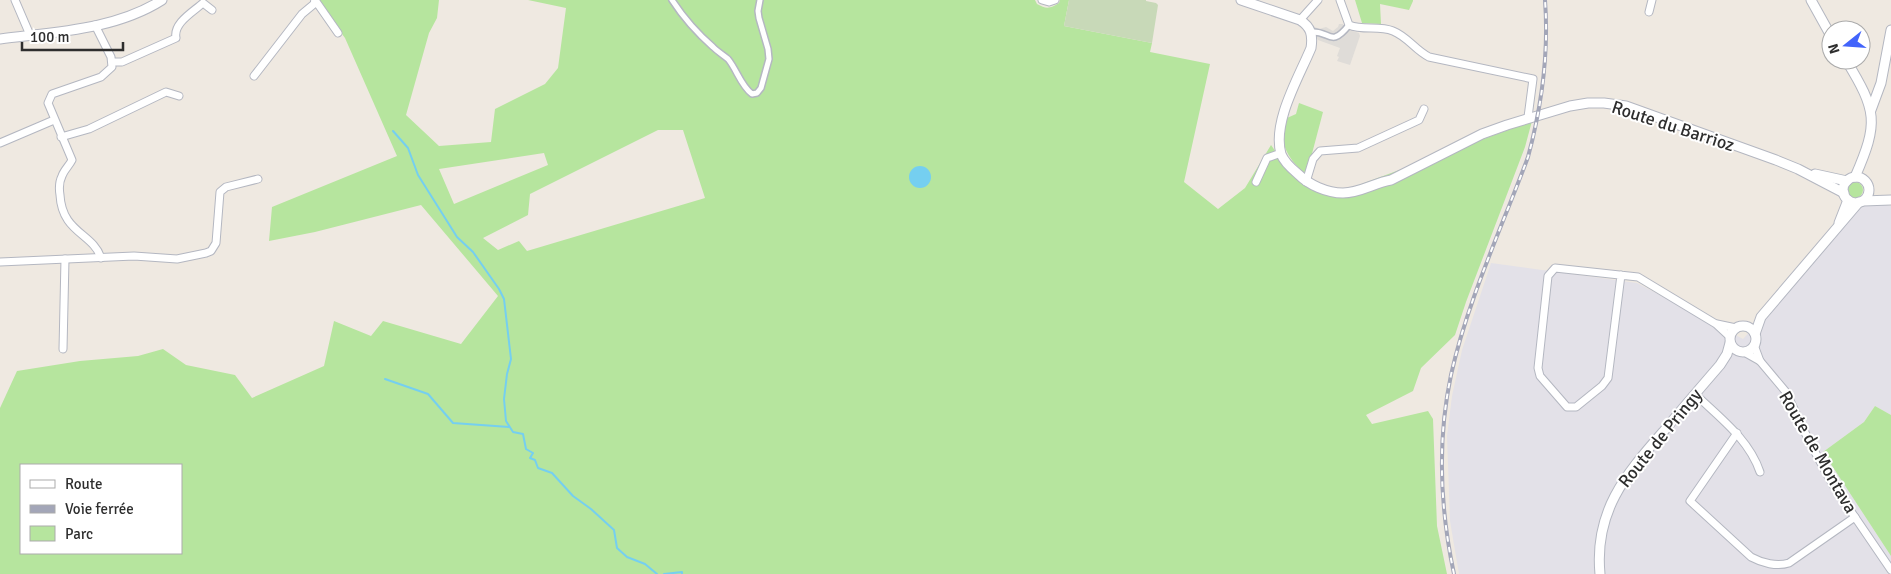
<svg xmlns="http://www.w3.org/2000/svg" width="1891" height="574" font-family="Signika,sans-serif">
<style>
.industrial{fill:#e3e1e8}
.green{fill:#b6e59e;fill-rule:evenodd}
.cemetery{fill:#c8d9b8}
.plaza{fill:#dfdcd8}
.water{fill:#75cff0}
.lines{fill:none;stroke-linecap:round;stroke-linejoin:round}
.stream{stroke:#75cff0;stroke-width:2}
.pedestrian-casing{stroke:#b4b7c1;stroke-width:8}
.minor-casing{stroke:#b4b7c1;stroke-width:9}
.tertiary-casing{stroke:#b4b7c1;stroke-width:11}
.pedestrian{stroke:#fff;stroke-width:5}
.minor{stroke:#fff;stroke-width:7}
.tertiary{stroke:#fff;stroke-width:9}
.rail-casing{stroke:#a3a6b8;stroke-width:4}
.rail{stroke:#fff;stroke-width:2;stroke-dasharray:5.5;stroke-linecap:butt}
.labels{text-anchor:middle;stroke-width:4;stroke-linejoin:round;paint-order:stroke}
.street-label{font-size:18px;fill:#2e2e2e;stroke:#fff}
</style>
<rect width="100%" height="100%" fill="#efe9e1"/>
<!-- industrial -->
<path class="industrial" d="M1872 202 1891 206V415L1875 406 1864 422 1823 452 1891 556V574H1459L1450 521 1447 436 1452 396 1462 350 1491 263 1637 283 1743 339 1811 264 1855 211Z"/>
<!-- green -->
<g class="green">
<path d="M317 0H439L437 18 429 33 406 115 439 146 491 142 495 109 545 84 558 68 566 8 528 0H1035L1037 4C1046 9 1050 9 1059 3L1060 0H1069L1064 26 1152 43 1150 52 1210 64 1184 182 1218 209 1245 188 1271 145 1285 165 1297 176 1337 193 1532 121 1525 147 1466 302 1455 335 1421 368 1413 391 1366 415 1372 424 1428 411 1433 419 1437 526 1447 574H0V408L17 371 80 361 138 356 163 349 186 365 235 375 252 398 324 366 334 321 371 336 383 321 461 344 498 296 421 205 315 232 269 241 272 207 397 156 345 38ZM658 130H683L705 198 527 251 519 241 498 250 483 238 528 215 530 194ZM544 153 548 165 454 204 439 169ZM21 465H181V553H21Z"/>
<path d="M1355 0H1413V1L1409 10 1380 4 1381 24 1362 23Z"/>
<path d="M1299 103 1323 112 1309 165 1304 173C1287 157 1277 141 1287 118L1296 114Z"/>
<circle cx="1855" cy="190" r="8"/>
<path d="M1875 406 1891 415V556L1823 452 1864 422Z"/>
</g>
<!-- cemetery -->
<path class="cemetery" d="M1069 0H1146V1L1156 3 1158 5 1152 43 1064 26Z"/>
<!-- plaza -->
<path class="plaza" d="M1339 24H1343L1346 29 1359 33 1360 36 1350 65 1337 61 1339 57 1337 56 1340 48 1318 40 1311 27 1313 26 1319 29 1326 27 1333 31 1338 27Z"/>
<!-- water -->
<circle class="water" cx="920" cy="177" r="11"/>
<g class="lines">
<!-- stream -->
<g class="stream">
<path d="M393 131 408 148 418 175 457 237 473 252 499 289 504 299 511 359 507 374 504 399 506 421 513 432 523 434 526 449 533 453 530 458 535 460 538 468 552 473 573 496 591 509 614 530 617 548 627 557 645 564 657 574"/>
<path d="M385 379 428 394 453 423 509 427"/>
<path d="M664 574 682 572V574"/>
</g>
<!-- pedestrian casing -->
<g class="pedestrian-casing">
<g id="pedestrian">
<path d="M672 0C683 17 697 33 713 47 717 51 723 55 728 59 737 70 741 86 752 94L757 93 761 88 769 59 768 49 759 18 758 11 760 0"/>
<path d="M1311 32C1330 30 1330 49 1349 25"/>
</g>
</g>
<!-- minor casing -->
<g class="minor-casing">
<g id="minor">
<path d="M15 0 30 35"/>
<path d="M315 0 338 33"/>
<path d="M1042 0 1049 2 1055 0"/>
<path d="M1340 0 1349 25C1363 31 1379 25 1393 31 1408 37 1415 50 1429 57L1533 79 1528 117"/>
<path d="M1649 12 1652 0"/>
<path d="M1300 20 1318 0"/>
<path d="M95 25 111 57 112 67 101 77 52 94 48 103 72 160C69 166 64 170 62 176 59 182 59 189 60 195 62 233 93 233 101 258"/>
<path d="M113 62H122L176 38C173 23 193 12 203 3L212 10"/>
<path d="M254 76 302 14 314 4 315 0"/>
<path d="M61 137 89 129 166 92 179 96"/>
<path d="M0 143 54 120"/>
<path d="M1256 182 1267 158 1281 153"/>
<path d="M1306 182 1313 159 1320 151 1358 148 1419 120 1424 109"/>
<path d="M0 262 134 256 177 259 206 253 211 251 216 243 220 192 226 187 258 179"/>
<path d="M1621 275 1608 378 1602 386 1576 407H1567L1540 376 1538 368 1548 276 1555 268 1638 277 1716 324 1730 337"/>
<path d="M1717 324 1736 328"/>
<path d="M1754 345 1760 361 1786 392 1809 441 1833 485 1891 570"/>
<path d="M63 349 65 259"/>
<path d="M1744 352 1760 361"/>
<path d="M1695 394C1719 417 1749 439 1760 472"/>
<path d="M1737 433 1690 501 1751 557C1762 563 1777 567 1789 563L1855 517"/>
</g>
</g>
<!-- tertiary casing -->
<g class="tertiary-casing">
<g id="tertiary">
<path d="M1241 0 1300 20C1311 27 1313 35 1311 48 1299 77 1272 122 1281 154 1284 162 1292 169 1298 174 1309 185 1327 193 1343 193 1360 193 1374 183 1391 180L1482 134 1507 125 1570 106 1588 103H1604L1626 106 1776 160 1798 169 1844 193"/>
<path d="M1811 0 1831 36"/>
<path d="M0 39C54 32 115 30 162 0"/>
<path d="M1846 60C1877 111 1879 122 1855 177"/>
<path d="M1871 110 1881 83 1891 30"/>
<path d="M1815 174 1847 181"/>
<circle cx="1856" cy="190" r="13"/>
<path d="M1863 201 1891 200"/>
<path d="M1839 223 1848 200"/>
<circle cx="1743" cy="339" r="13"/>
<path d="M1755 334 1761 317 1859 202"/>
<path d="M1600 574C1594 512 1625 475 1663 432 1682 409 1701 387 1720 365L1727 354 1730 343"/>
</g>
</g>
<!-- pedestrian -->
<use href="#pedestrian" class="pedestrian"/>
<!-- minor -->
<use href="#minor" class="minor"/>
<!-- tertiary -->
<use href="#tertiary" class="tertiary"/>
<!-- rail casing -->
<g class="rail-casing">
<path id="rail" d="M1454 574C1440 508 1437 441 1451 375 1467 302 1502 227 1528 157 1542 105 1549 54 1545 0"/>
</g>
<!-- rail -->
<use href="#rail" class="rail"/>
</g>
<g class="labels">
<!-- street labels -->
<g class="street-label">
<text transform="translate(1673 126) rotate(18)" y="6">Route du Barrioz</text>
<text transform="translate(1660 438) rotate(-51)" y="6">Route de Pringy</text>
<text transform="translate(1818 452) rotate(60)" y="6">Route de Montava</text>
</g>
</g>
<!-- legend -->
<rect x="20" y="464" width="162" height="90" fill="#ffffff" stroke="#ababab"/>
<rect x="30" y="480" width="25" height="8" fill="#ffffff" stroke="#ababab"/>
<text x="65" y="489" font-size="15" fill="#2e2e2e">Route</text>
<rect x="30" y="505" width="25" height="8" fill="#a3a6b8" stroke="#ababab"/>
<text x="65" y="514" font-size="15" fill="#2e2e2e">Voie ferrée</text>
<rect x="30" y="526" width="25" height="15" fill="#b6e59e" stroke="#ababab"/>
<text x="65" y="539" font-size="15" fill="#2e2e2e">Parc</text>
<!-- north arrow -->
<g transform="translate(1846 45) rotate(253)"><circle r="24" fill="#ffffff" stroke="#ababab"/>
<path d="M0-4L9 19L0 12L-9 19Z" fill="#4264fb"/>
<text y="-8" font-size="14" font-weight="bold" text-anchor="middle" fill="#2e2e2e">N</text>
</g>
<!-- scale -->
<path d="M22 42v8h101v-8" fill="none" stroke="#2e2e2e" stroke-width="2.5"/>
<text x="30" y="42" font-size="15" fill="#2e2e2e" stroke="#ffffff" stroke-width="4" paint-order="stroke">100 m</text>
</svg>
